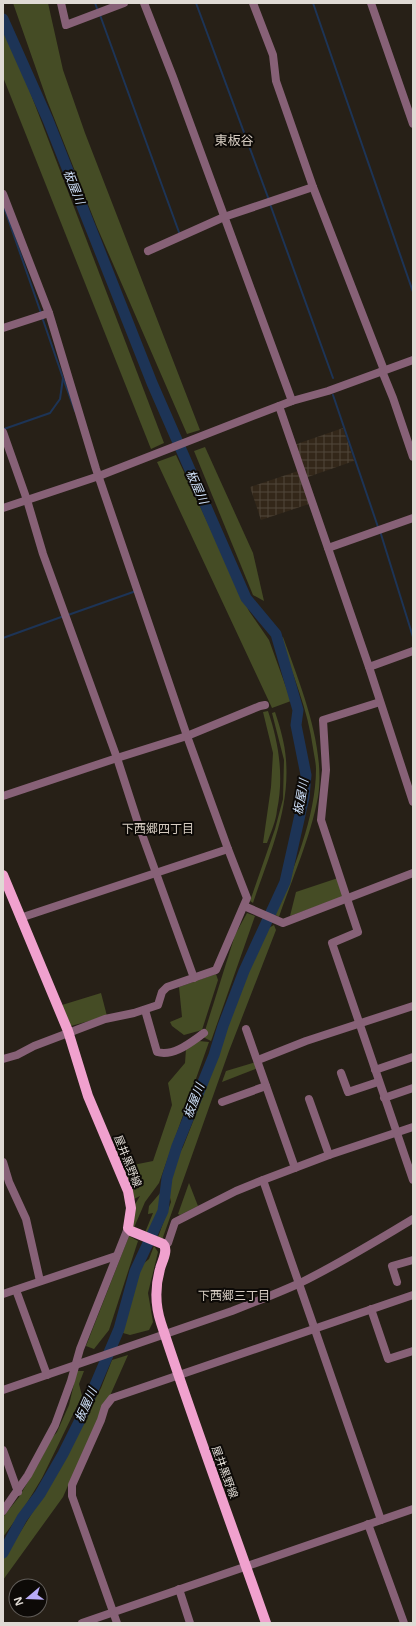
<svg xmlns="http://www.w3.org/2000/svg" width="416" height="1626" font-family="'Open Sans','Noto Sans JP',sans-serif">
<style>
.industrial{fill:url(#industrial-grid)}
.grass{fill:#454c25}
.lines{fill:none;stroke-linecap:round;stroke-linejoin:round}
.stream{stroke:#1d3456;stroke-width:2}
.river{stroke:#1d3456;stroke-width:11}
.minor{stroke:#876177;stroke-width:8}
.major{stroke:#f0a1ce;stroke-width:10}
.labels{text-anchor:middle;stroke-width:4;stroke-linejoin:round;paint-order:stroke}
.street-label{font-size:11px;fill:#dfdad4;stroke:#0d0a07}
.water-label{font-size:12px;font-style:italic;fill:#cfe1fa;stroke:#0d0a07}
.neighbourhood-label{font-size:12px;fill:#d7cdc2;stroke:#0d0a07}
.quarter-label{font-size:13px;fill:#d7cdc2;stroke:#0d0a07}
</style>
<defs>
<pattern id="industrial-grid" width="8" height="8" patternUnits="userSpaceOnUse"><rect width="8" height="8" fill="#332719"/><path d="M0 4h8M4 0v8" fill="none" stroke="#50463a"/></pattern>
</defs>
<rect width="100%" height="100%" fill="#272017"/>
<!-- industrial -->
<g class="industrial">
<path d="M343 428 354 461 305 478 294 445Z"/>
<path d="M298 471 309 504 261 520 250 487Z"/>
</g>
<!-- grass -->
<g class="grass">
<path d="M13 3H48L63 70 85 133 200 430 187 434 97 227 47 100Z"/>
<path d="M3 21 164 443 151 449 3 77Z"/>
<path d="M205 447 253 553 264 601 253 595 194 451Z"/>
<path d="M176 455 249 611 269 640 291 701 272 708 157 462Z"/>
<path d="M283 637C300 684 326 747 318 797 311 836 292 879 279 917L274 914C293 873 316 816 316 769 316 763 314 755 313 748 308 710 293 675 280 638Z"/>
<path d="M268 711C279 743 284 777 277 810 276 821 271 832 267 843H263L271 787 273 753 263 712Z"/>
<path d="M275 712C280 727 285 744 286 760 290 810 269 856 253 903L250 901 275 829 283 799 284 760 272 713Z"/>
<path d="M338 878 345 896 290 916 296 892Z"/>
<path d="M247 913 255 916 211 1041 203 1037 235 935Z"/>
<path d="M274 925 276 930 229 1051 162 1240 158 1237 171 1202 168 1189 169 1172 183 1147 196 1114 211 1067 224 1037 227 1024 257 948 267 929Z"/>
<path d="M216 974 218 980 202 1030 184 1035 172 1026 170 1022 182 1017 179 987Z"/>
<path d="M101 993 107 1016 71 1026 62 1005Z"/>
<path d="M199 1041 209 1042 159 1183 145 1202 133 1230 128 1216 140 1196 134 1199 123 1167 153 1161 172 1105 168 1083 185 1063 186 1049Z"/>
<path d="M256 1062 258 1068 222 1082 226 1071Z"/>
<path d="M189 1183 198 1206 180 1215 178 1214Z"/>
<path d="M161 1192 165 1193C163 1212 159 1222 144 1235L153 1213 148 1214 149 1206Z"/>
<path d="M129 1236 138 1241 109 1330 94 1349 86 1346Z"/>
<path d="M154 1246 158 1252 148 1293 153 1322 149 1330 130 1335 123 1333 124 1323 135 1271 149 1259Z"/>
<path d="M128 1355 105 1407 70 1481 63 1497 3 1580V1560L52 1481 101 1388 112 1360Z"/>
<path d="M77 1371H84L79 1384 82 1396 42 1478 22 1511 3 1537V1517L19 1497 39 1463 51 1439 57 1432 69 1405Z"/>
</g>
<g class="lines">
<!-- stream -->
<g class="stream">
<path d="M95 3 98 11"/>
<path d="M196 3 269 200"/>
<path d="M313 3 413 292"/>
<path d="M100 15 180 235"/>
<path d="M270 204 333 378"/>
<path d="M4 207 41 313"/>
<path d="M63 378 75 411"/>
<path d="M333 395 378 527"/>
<path d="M4 429 50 413 60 399 63 378 42 317"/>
<path d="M380 531 413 637"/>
<path d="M68 615 136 591"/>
<path d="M3 638 64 616"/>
</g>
<!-- river -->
<path class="river" d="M3 19 48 120 152 383 246 598 276 634 298 710 296 725 306 775 304 797 285 882 244 971 223 1026 214 1055 177 1146 167 1178 163 1211 135 1271 119 1329 81 1418 63 1454 40 1494 22 1518 3 1553"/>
<!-- minor -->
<g class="minor">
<path d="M61 3 66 25 124 3"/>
<path d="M144 3 173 77 292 401"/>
<path d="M253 3 273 55 276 81 313 187 384 370"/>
<path d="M371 3 413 124"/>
<path d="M3 194 49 313 96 469 187 736 228 849 247 898 216 970 167 987 162 992 158 1005 134 1013 105 1019 34 1046 17 1055 3 1059"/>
<path d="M148 251 224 217 313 187"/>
<path d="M3 328 49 313"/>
<path d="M382 371 393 398 413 457"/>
<path d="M279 406 369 667 413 802"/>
<path d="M3 432 27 500 43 554 117 758 139 826 194 978"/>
<path d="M3 508 99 476 258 414 292 401 328 391 413 360"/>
<path d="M328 548 413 518"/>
<path d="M369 667 413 651"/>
<path d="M380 702 323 720 326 770 321 820 358 932 332 943 413 1180"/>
<path d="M3 796 117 758 187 736 260 706 265 705"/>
<path d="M244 906 283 923 413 873"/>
<path d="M20 918 228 849"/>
<path d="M145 1010 157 1052C174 1057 191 1042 204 1033"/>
<path d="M246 1029 295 1168"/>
<path d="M258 1060 306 1041 413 1006"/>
<path d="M375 1070 413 1057"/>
<path d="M341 1073 348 1092 378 1082"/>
<path d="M384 1098 413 1088"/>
<path d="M309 1099 329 1155"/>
<path d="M222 1102 266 1086"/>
<path d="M3 1162 9 1182 26 1219 40 1281"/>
<path d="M263 1180 381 1520"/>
<path d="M165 1246 168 1243 175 1222 236 1191 263 1180 329 1155 413 1127"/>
<path d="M397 1282 392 1266 413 1260"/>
<path d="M16 1290 47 1375"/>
<path d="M3 1294 116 1256"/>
<path d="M371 1309 388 1359 413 1351"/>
<path d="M3 1390 232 1311C255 1302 278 1293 300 1283 339 1264 376 1241 413 1219"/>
<path d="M3 1450 18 1492"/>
<path d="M3 1511 28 1475 55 1425 71 1381 80 1349 128 1228"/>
<path d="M368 1524 404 1623"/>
<path d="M179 1589 190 1623"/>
<path d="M82 1623 413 1509"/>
<path d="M117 1623 72 1496V1485L101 1420 105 1407 112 1398 413 1295"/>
</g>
<!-- major -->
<path class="major" d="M3 875 68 1031 88 1096 128 1191 131 1208 128 1228 131 1231 163 1244C169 1250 162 1261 160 1269 155 1287 155 1305 161 1323 194 1424 231 1523 266 1623"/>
</g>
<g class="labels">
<!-- street labels -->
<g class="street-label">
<text transform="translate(128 1161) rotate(68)" y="4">屋井黒野線</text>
<text transform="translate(225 1472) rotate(70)" y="4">屋井黒野線</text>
</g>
<!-- water labels -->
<g class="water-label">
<text transform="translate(74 187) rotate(68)" y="4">板屋川</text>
<text transform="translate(197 487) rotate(66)" y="4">板屋川</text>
<text transform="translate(301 797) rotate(-80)" y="4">板屋川</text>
<text transform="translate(194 1101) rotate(-69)" y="4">板屋川</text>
<text transform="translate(86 1405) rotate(-66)" y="4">板屋川</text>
</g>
<!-- neighbourhood labels -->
<g class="neighbourhood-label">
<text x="158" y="833">下西郷四丁目</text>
<text x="234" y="1300">下西郷三丁目</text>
</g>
<!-- quarter labels -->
<g class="quarter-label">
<text x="234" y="145">東板谷</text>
</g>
</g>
<!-- border -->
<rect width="416" height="1626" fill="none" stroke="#dfdad4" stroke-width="8"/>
<!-- north arrow -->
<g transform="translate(28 1598) rotate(251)"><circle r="19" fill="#0d0a07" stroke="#615d59"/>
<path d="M0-3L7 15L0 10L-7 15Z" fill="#b8abf7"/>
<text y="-6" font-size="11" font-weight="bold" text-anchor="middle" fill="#dfdad4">N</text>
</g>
</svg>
